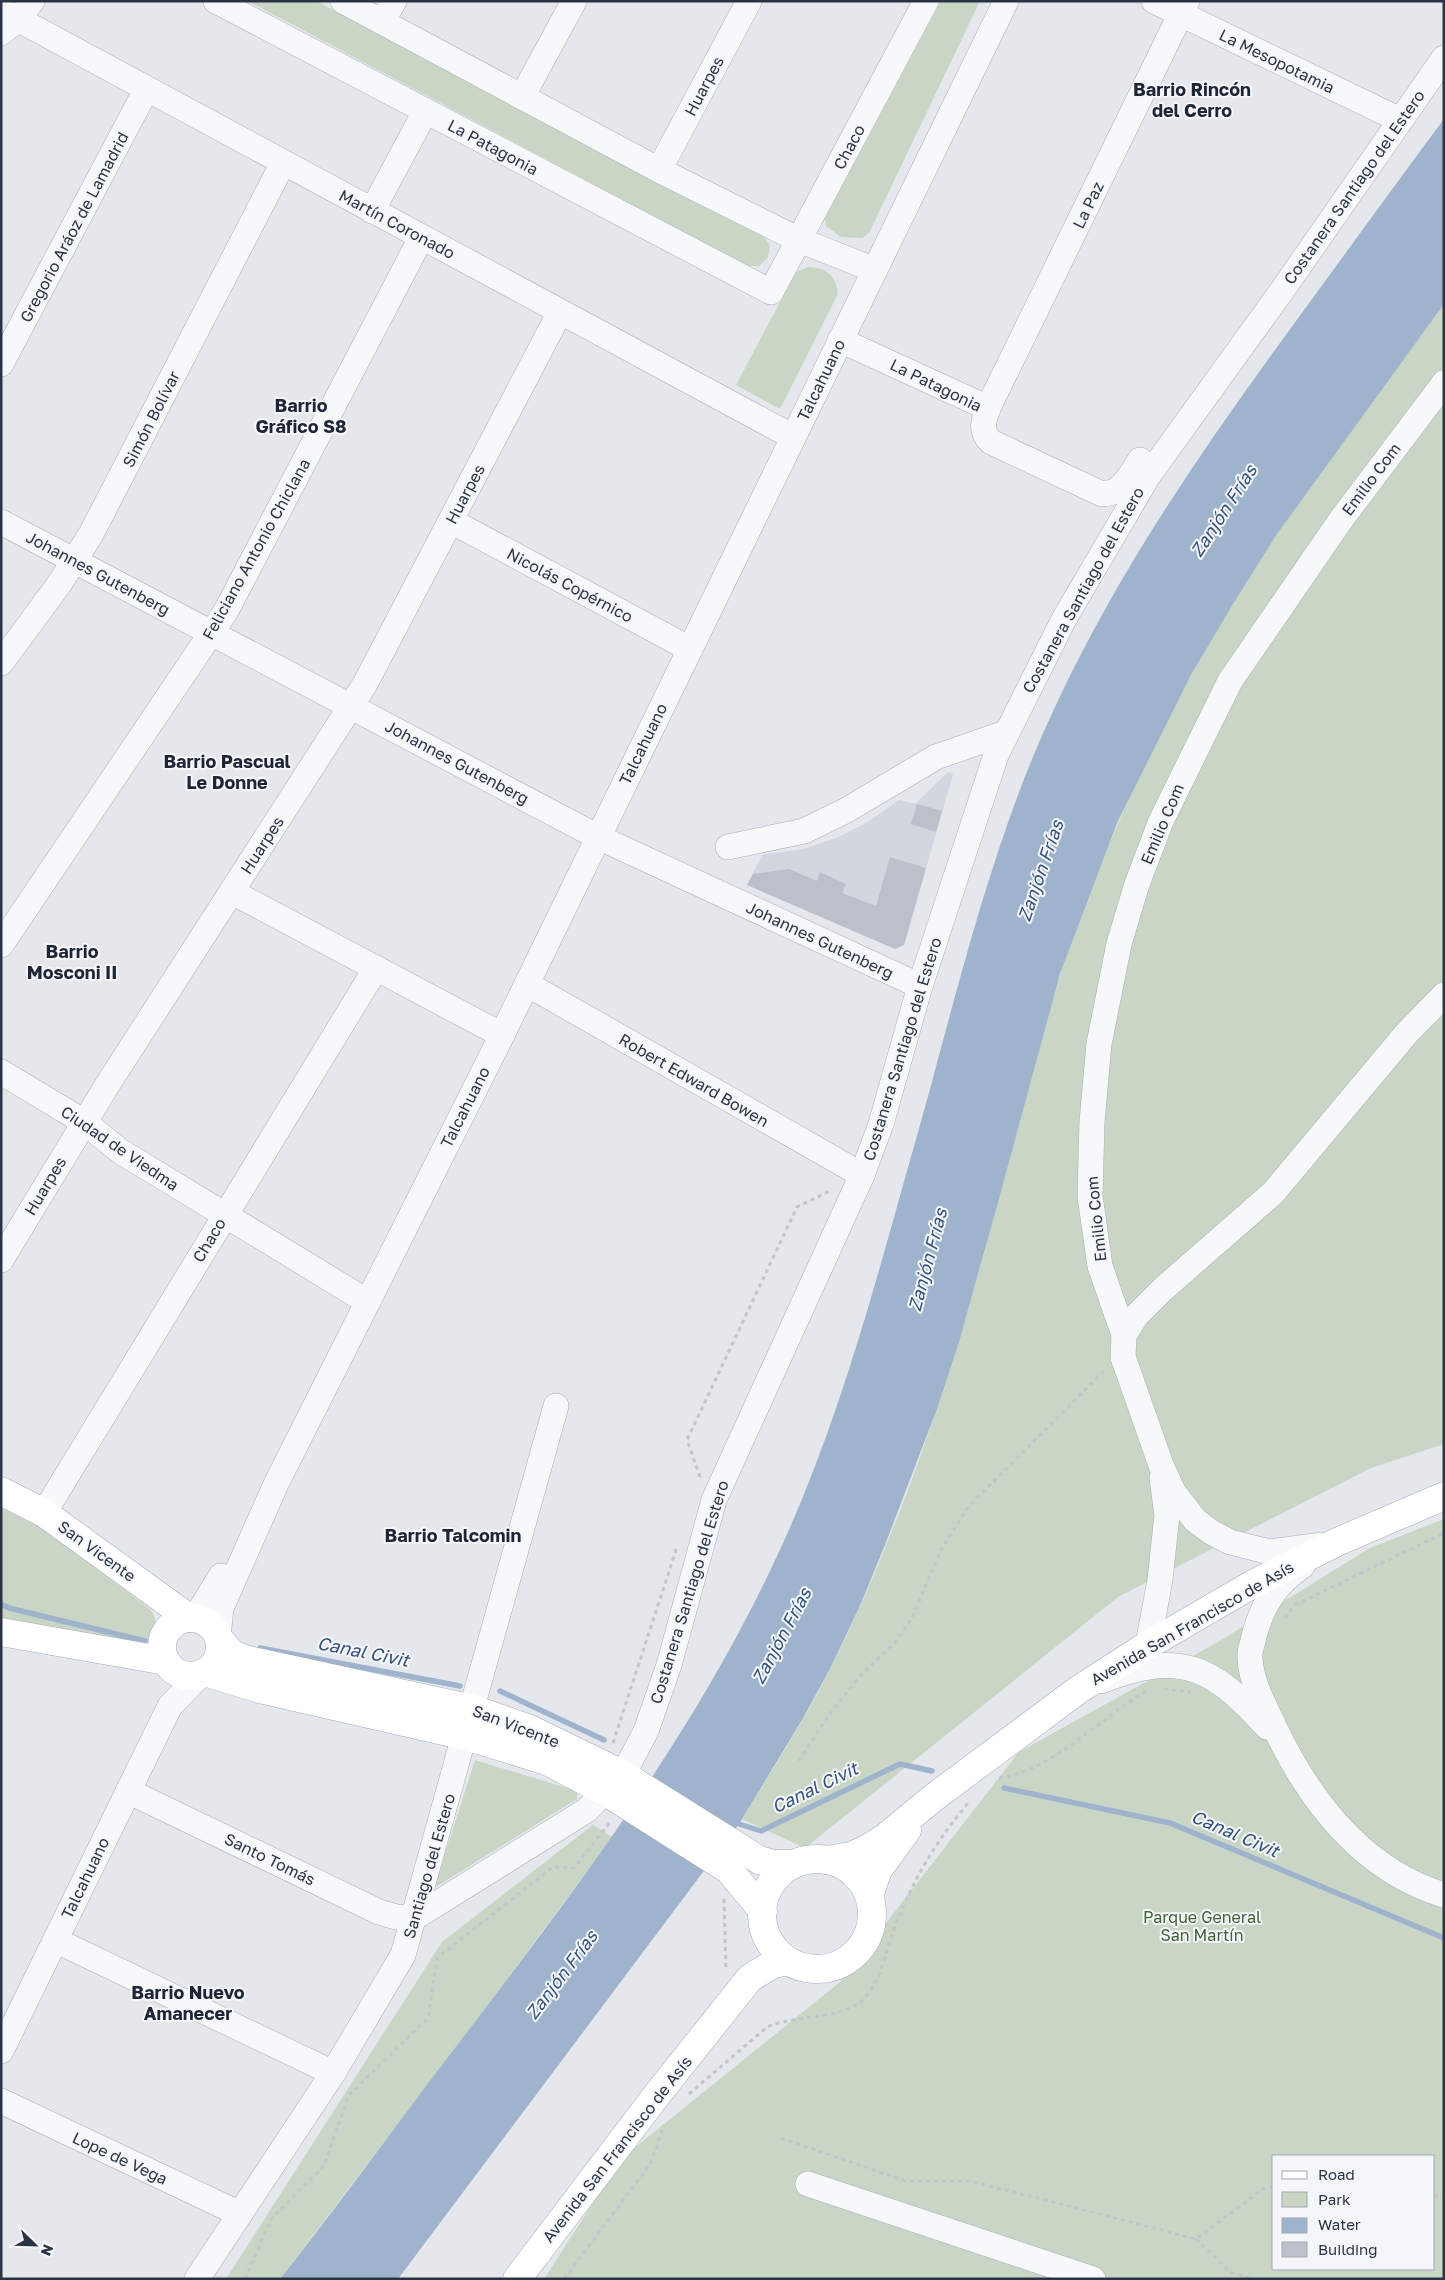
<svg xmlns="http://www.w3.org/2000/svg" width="1445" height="2280" font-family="'Golos Text',sans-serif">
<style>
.built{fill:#d2d6de}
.green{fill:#c9d6c5;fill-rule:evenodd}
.water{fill:#9fb4cc}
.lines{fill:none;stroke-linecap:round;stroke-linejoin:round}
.stream{stroke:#9fb4cc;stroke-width:5.5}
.building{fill:#bbc0ca}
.minor-casing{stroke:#a9aeb7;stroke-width:26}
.major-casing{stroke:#a3abb8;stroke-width:29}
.path{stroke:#c2c5cb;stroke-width:3;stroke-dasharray:4 4;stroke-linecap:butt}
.minor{stroke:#f7f8fa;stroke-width:25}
.major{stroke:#fff;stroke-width:28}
.labels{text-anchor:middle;stroke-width:4;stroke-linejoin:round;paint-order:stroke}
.street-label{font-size:16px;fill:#2b3445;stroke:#f4f6f9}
.park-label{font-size:16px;fill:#3f6138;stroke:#f4f6f9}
.neighbourhood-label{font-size:18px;font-weight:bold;fill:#1d2536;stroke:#f4f6f9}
.water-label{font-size:18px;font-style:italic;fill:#34527a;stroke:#f4f6f9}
</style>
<rect width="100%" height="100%" fill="#e4e7ec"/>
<!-- built -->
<path class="built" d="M948 772 953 774 904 945 895 949 747 885 762 855 804 849 836 838 868 822 899 800 915 804Z"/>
<!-- green -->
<g class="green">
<path d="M248 1H316L763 236 770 245 768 257 759 266H748Z"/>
<path d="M941 1H980L869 233 862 238 841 237 826 226 825 218Z"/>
<path d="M808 267C826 267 836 276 838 294L780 409 736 385 796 272Z"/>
<path d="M1444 304V1444L1371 1468 1118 1597 805 1848 742 1819C773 1769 805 1719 832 1666 883 1563 924 1453 958 1343 1004 1195 1032 1041 1088 896 1136 770 1201 650 1275 537 1328 457 1388 381 1444 304Z"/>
<path d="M1 1504 29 1518 150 1609C158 1620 156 1627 150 1639L139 1644 1 1619Z"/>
<path d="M1444 1519V2279H544L622 2158 840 1982 1019 1752 1218 1642 1370 1548ZM1274 2156H1434V2269H1274Z"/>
<path d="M475 1760 577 1791V1799L434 1888Z"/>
<path d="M593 1825 612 1837 508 1978 280 2279H226L442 1942Z"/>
</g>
<!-- water -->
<path class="water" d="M1444 119V304L1277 534 1233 604 1191 675 1117 823 1060 974 994 1217 959 1342 937 1409 885 1545 859 1608 830 1669 802 1720 739 1824 398 2279H280C342 2201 400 2119 461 2040 574 1892 688 1742 769 1573 824 1460 859 1342 893 1221 905 1177 918 1133 930 1089 958 985 985 880 1024 779 1094 603 1193 462 1304 310 1351 246 1397 182 1444 119Z"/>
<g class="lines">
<!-- stream -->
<g class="stream">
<path d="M1 1604 9 1608 145 1641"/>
<path d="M260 1648 460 1686"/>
<path d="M500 1691 604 1740"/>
<path d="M1004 1788 1170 1823 1444 1938"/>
<path d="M739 1824 761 1831 900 1764 932 1771"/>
</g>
</g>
<!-- building -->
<g class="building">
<path d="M917 804 942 811 936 832 911 824Z"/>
<path d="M890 857 926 868 904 945 895 949 747 885 753 874 789 869 817 881 820 872 846 884 842 893 876 906Z"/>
</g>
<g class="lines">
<!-- minor casing -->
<g class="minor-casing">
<g id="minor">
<path d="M216 1 771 292 926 1"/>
<path d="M343 1 659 170 799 240 875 270"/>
<path d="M1154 1 1400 120"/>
<path d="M1 10 793 437"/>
<path d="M382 22 394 1"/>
<path d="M1 33 17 20 32 1"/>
<path d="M522 97 574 1"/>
<path d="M659 170 749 1"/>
<path d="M372 211 425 112"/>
<path d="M840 340 988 408C983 422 980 431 991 442L1102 494C1122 494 1130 475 1140 460"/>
<path d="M1 364 146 90"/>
<path d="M988 408 1187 1"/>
<path d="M451 521 690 649"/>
<path d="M1 522 598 837 920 986"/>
<path d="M1 663 60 583 91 534 283 163"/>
<path d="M728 847 804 831 845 811 936 757 1005 733"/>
<path d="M232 892 502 1035"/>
<path d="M1 945 226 611 421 238"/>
<path d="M527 984 862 1175"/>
<path d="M1 1072 84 1122 120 1151 368 1302"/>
<path d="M1 1260 106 1087 365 684 560 312"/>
<path d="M1124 1335 1100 1266 1090 1196 1092 1122 1099 1044 1119 944 1137 884 1161 821 1230 681 1340 521 1444 383"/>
<path d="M44 1513 376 968"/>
<path d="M1322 1545 1269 1552 1230 1542 1211 1532 1195 1520 1174 1493 1161 1465 1123 1357 1124 1335 1136 1316 1163 1289 1273 1193 1406 1034 1444 995"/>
<path d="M1302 1566C1276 1584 1262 1605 1254 1636 1253 1643 1249 1651 1250 1658 1251 1682 1264 1705 1274 1726 1309 1800 1362 1870 1444 1895"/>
<path d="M195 1618 221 1576"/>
<path d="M218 1636 221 1608 276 1484 502 1035 1006 1"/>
<path d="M1148 1645 1160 1580 1167 1515 1162 1478"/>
<path d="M1101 1681C1181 1649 1213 1667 1267 1727"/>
<path d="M128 1791 379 1912 396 1917 414 1918"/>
<path d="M414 1918 587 1810 627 1767 646 1731 669 1665 714 1500 862 1175 881 1124 920 986 996 755 1064 619 1148 476 1281 292 1444 58"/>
<path d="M55 1940 333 2073"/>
<path d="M1 2051 170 1706 201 1674"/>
<path d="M1 2101 240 2214"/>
<path d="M808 2184 1093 2279"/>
<path d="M197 2279 333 2073 403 1955 556 1406"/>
</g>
</g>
<!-- major casing -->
<g class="major-casing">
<g id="major">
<path d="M1 1491 44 1513 189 1618"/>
<circle cx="191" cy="1647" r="29"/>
<path d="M1 1632 166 1661"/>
<path d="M219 1639 232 1654 248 1660 473 1709 532 1730 622 1774 759 1860 773 1864H794"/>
<path d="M205 1672 260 1689 466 1736 547 1761 606 1792 729 1870 763 1911"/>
<circle cx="817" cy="1914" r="55"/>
<path d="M826 1860 851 1856 867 1849 886 1837 933 1798 1078 1690 1148 1645 1253 1584 1337 1542 1444 1496"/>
<path d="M869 1895 878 1870 907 1830"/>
<path d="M517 2279 656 2096 750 1978 773 1964 789 1961"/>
</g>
</g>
<!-- path -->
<g class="path">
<path d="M700 1477 687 1440 797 1207 830 1191"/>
<path d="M1285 1618 1295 1605 1444 1533"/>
<path d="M1164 1689 1190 1692"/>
<path d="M613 1743 677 1547"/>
<path d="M799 1761 826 1719 859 1677 897 1640 911 1620 942 1548 969 1506 1105 1370"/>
<path d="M999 1778C1049 1773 1104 1715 1148 1690"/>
<path d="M724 1899 726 1971"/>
<path d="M689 2094 767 2027C795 2015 829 2020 856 2005 874 1995 882 1968 887 1950 904 1895 932 1845 970 1801"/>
<path d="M781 2138 906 2181H971L1196 2239 1266 2187H1274"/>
<path d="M1434 2196 1444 2197"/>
<path d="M1196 2239 1230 2272 1252 2279"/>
<path d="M245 2279 271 2219 324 2166 349 2095 428 2018 437 1958 553 1867 574 1868 611 1821"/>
<path d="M564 2279 651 2163 664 2125"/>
</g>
<!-- minor -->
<use href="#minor" class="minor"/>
<!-- major -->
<use href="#major" class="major"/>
</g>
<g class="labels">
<!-- street labels -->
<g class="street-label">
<text transform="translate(1277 61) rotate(26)" y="6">La Mesopotamia</text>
<text transform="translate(704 86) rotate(-62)" y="6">Huarpes</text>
<text transform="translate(493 147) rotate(28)" y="6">La Patagonia</text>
<text transform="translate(849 147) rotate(-62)" y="6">Chaco</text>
<text transform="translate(1354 187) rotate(-55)" y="6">Costanera Santiago del Estero</text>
<text transform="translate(1088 205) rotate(-64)" y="6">La Paz</text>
<text transform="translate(397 224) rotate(28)" y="6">Martín Coronado</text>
<text transform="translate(74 227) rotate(-62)" y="6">Gregorio Aráoz de Lamadrid</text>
<text transform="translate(821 380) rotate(-64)" y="6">Talcahuano</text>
<text transform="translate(936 385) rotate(26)" y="6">La Patagonia</text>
<text transform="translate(151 419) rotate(-63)" y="6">Simón Bolívar</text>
<text transform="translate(1371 479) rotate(-53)" y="6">Emilio Com</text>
<text transform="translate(465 494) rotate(-62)" y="6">Huarpes</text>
<text transform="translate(256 549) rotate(-61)" y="6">Feliciano Antonio Chiclana</text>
<text transform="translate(98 573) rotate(28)" y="6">Johannes Gutenberg</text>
<text transform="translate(570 585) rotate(28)" y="6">Nicolás Copérnico</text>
<text transform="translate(1083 590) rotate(-61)" y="6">Costanera Santiago del Estero</text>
<text transform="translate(643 744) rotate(-64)" y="6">Talcahuano</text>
<text transform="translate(457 762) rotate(28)" y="6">Johannes Gutenberg</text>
<text transform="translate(1162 824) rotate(-67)" y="6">Emilio Com</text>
<text transform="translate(262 845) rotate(-57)" y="6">Huarpes</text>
<text transform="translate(820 940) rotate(25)" y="6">Johannes Gutenberg</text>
<text transform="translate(902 1049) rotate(-73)" y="6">Costanera Santiago del Estero</text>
<text transform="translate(694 1080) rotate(30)" y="6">Robert Edward Bowen</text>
<text transform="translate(465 1107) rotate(-63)" y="6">Talcahuano</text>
<text transform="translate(120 1148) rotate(34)" y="6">Ciudad de Viedma</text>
<text transform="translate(45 1186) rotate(-59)" y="6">Huarpes</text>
<text transform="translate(1096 1219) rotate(-96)" y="6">Emilio Com</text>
<text transform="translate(209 1240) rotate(-59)" y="6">Chaco</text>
<text transform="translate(97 1551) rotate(36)" y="6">San Vicente</text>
<text transform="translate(689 1592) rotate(-73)" y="6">Costanera Santiago del Estero</text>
<text transform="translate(1192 1623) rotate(-30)" y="6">Avenida San Francisco de Asís</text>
<text transform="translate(516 1726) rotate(21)" y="6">San Vicente</text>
<text transform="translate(270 1859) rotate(26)" y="6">Santo Tomás</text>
<text transform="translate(429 1866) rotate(-74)" y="6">Santiago del Estero</text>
<text transform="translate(85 1878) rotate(-64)" y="6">Talcahuano</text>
<text transform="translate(617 2149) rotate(-52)" y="6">Avenida San Francisco de Asís</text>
<text transform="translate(120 2158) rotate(25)" y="6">Lope de Vega</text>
</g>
<!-- park labels -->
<g class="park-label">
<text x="1202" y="1923">Parque General<tspan x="1202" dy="18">San Martín</tspan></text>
</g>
<!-- neighbourhood labels -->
<g class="neighbourhood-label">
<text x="1192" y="96">Barrio Rincón<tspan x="1192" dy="21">del Cerro</tspan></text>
<text x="301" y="412">Barrio<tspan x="301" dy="21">Gráfico S8</tspan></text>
<text x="227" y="768">Barrio Pascual<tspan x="227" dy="21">Le Donne</tspan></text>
<text x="72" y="958">Barrio<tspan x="72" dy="21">Mosconi II</tspan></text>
<text x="453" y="1542">Barrio Talcomin</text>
<text x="188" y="1999">Barrio Nuevo<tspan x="188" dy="21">Amanecer</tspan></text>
</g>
<!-- water labels -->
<g class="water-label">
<text transform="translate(1224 511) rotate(-57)" y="6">Zanjón Frías</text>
<text transform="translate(1041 871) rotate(-71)" y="6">Zanjón Frías</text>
<text transform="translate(928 1260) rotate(-75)" y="6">Zanjón Frías</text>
<text transform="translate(782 1636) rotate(-62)" y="6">Zanjón Frías</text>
<text transform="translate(363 1652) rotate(11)" y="6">Canal Civit</text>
<text transform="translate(815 1788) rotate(-26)" y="6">Canal Civit</text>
<text transform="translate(1235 1834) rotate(23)" y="6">Canal Civit</text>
<text transform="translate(562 1975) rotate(-53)" y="6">Zanjón Frías</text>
</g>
</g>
<!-- border -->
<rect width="1445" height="2280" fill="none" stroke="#2b3445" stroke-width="5"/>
<!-- legend -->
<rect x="1272" y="2155" width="162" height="115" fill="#f4f6f9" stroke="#a4a8b1"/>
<rect x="1282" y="2171" width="25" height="8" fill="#ffffff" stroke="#a4a8b1"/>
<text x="1318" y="2180" font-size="15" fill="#2b3445">Road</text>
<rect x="1282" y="2192" width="25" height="15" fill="#c9d6c5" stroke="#a4a8b1"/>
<text x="1318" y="2205" font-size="15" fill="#2b3445">Park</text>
<rect x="1282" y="2218" width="25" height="15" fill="#9fb4cc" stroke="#a4a8b1"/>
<text x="1318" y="2230" font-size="15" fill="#2b3445">Water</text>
<rect x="1282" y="2242" width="25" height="15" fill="#bbc0ca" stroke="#a4a8b1"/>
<text x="1318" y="2255" font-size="15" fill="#2b3445">Building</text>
<!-- north arrow -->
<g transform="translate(35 2245) rotate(113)" stroke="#f4f6f9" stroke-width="4" paint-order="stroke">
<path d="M0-4L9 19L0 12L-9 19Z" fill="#2b3445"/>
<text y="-8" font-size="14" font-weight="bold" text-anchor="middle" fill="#2b3445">N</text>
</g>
</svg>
